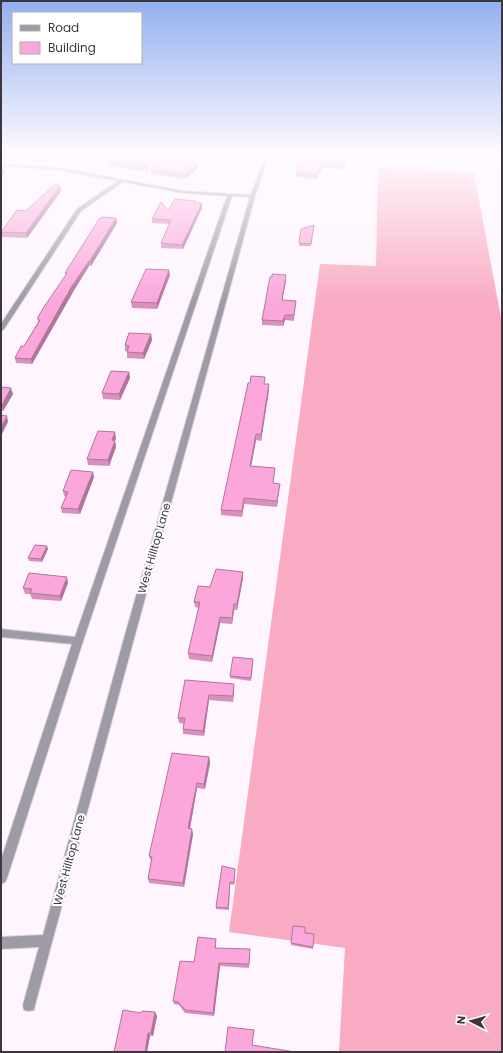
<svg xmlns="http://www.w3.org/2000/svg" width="503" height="1053" font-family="Poppins,sans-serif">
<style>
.forest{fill:#f8abc2}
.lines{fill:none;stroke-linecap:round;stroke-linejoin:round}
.street-casing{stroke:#dbd3dc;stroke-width:2}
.street{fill:#9f9ba6;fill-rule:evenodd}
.wall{fill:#d890bd}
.shaded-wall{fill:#b0759a}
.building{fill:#fba7dc;stroke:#b0759a}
.labels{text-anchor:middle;stroke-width:4;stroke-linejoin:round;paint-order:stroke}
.street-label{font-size:11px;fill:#3e363f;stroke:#fff}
</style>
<rect width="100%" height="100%" fill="#fef5fe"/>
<!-- forest -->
<path class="forest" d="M378 168 474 173 502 323V1052H339L345 948 229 932 320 264 376 266Z"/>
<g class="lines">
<!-- street casing -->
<g class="street-casing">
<path id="street" d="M265 156H269L255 196 133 642 35 1005 34 1010 29 1011 24 1010 23 1005 39 947 1 949V937L43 935 123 642 250 197 232 196 83 641 7 878 5 882 1 884V860L72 644 1 637V629L75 637 227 196 183 193 123 182 81 211 4 329 1 331V324L77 209 118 181 61 170 1 166V164L61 168 183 191 251 195Z"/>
</g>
<!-- street -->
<use href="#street" class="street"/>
</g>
<!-- wall -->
<g class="wall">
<path d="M30 156H69L66 160Z"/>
<path d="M346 156 344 169 322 168 316 179 296 177V173L309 157Z"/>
<path d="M107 161 149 168V172L107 165Z"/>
<path d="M198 168 185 179 151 174V170Z"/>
<path d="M61 191 27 238 2 237 1 232 26 211Z"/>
<path d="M196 203H202V208L183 249 161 248V243L170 224 152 223V219L168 210Z"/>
<path d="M116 218 117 223 91 266H89L73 292 32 364 16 363 15 358 24 346 38 322V320L66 275 65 273Z"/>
<path d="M314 225 311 246H299L301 229Z"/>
<path d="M170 275 157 309 132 308 131 302Z"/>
<path d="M286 281 282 301 295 307 294 321 285 320 283 326 262 325V320Z"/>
<path d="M151 334 152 340 144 359 127 358V351H125V345Z"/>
<path d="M129 372 130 378 120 400 103 399 102 393Z"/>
<path d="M1 387 13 394 3 411H1Z"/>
<path d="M269 390 261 441 256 440 251 466 275 468 273 483 279 490 277 507 244 504 242 517 221 515V510Z"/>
<path d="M116 438 115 441 116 447 109 466 88 465 87 459Z"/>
<path d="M94 477 80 514 62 513 61 508 66 497 64 496 63 491Z"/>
<path d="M48 549 42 562 29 561 28 558Z"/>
<path d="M243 572V578L237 610H234L232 624 220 623 212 662 189 659 188 653 199 608 195 607 194 602 210 587Z"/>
<path d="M68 583 61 601 32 599 30 594H25L23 588Z"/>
<path d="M253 662 251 681 230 678V676Z"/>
<path d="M185 680 234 684V689L233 702 209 700 204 736 183 734V729L184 724 179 723 178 718Z"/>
<path d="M209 757 210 763 205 789 197 788 190 829 193 834 184 887 149 883 148 879 151 861 149 856Z"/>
<path d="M235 872 234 885 230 884 229 910 216 909V907Z"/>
<path d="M293 926 305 933 313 947V949L291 945Z"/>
<path d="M216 939V948L250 953 249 968 220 966 214 1016 185 1013 179 1005 174 1004 173 1001 194 962Z"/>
<path d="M155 1012 157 1016 153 1036H150L147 1052 141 1013Z"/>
</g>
<!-- shaded-wall -->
<g class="shaded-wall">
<path d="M65 156H69L66 160Z"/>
<path d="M198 164V168L185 179V175Z"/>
<path d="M323 164 322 168 316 179V175Z"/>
<path d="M4 168 5 173 1 178V172Z"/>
<path d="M60 186 61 191 27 238 26 233Z"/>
<path d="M202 203V208L183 249 182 245Z"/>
<path d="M116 218 117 223 91 266 90 261Z"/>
<path d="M89 261V266L73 292 32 364 31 359 72 286Z"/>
<path d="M169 270 170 275 157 309V303Z"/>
<path d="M286 275V281L281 306 282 300Z"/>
<path d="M285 315V320L283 326V321Z"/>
<path d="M151 334 152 340 144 359 143 353Z"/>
<path d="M129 372 130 378 120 400 119 394Z"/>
<path d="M269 384V390L261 441V435Z"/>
<path d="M11 388 13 394 3 411 2 405Z"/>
<path d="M7 416 8 422 1 436V427Z"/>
<path d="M115 432 116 438 115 441 116 447 109 466 108 460 112 440Z"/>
<path d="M256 434V440L250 472V466Z"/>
<path d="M93 472 94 477 80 514 78 509Z"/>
<path d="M280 484 279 490 277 507V501Z"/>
<path d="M244 498V504L242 517V511Z"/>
<path d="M47 546 48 549 42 562 41 559Z"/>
<path d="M243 572V578L237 610V604Z"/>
<path d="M67 577 68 583 61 601 60 596Z"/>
<path d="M234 604V610L232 624V618Z"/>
<path d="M220 617V623L212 662V656Z"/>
<path d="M234 684V689L233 702V696Z"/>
<path d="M209 695V700L204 736 203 731Z"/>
<path d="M209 757 210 763 205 789 204 784Z"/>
<path d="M197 783V788L189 833 188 828Z"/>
<path d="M192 829 193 834 184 887 183 883Z"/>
<path d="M219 963 220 966 214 1016 213 1013Z"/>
<path d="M155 1012 157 1016 153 1036 151 1033Z"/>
<path d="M148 1033 150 1036 147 1052H145Z"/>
</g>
<!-- building -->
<g class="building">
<path d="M116 156H138L149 168 107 161Z"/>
<path d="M309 156H346L345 165 323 164 316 175 296 173 299 157H309Z"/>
<path d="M158 158 198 164 185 175 151 170Z"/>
<path d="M1 168H4L1 172Z"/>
<path d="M56 183 60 186 26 233 1 232 17 210 26 211Z"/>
<path d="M175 199 196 201 194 203H202L182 245 161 243 171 220 152 219 161 202 168 210Z"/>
<path d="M103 217 116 218 90 261H89L72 286 31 359 15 358 21 346H24L40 320H38V317L44 307 67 273H65L99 219Z"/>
<path d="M314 225 311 244 299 243 301 229Z"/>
<path d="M146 269 169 270 157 303 131 302Z"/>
<path d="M272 274 286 275 282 300 296 301 294 315H285L283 321 262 320 270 277H272Z"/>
<path d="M129 333 151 334 143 353 127 352 129 346 125 345Z"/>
<path d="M111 371 129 372 119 394 102 393Z"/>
<path d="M251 376 265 377 264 384H269L261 435 256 434 250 466 275 468 273 483 280 484 277 501 244 498 242 511 221 510 248 383H250Z"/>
<path d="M1 387 11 388 2 405H1Z"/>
<path d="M1 415 7 416 1 427Z"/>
<path d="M98 431 115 432 112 440 115 441 108 460 87 459Z"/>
<path d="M71 470 93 472 78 509 61 508 68 492 63 491Z"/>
<path d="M35 545 47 546 41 559 28 558Z"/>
<path d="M216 569 243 572 237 604H234L232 618 220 617 212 656 188 653 200 602H194L198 586 210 587Z"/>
<path d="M29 573 67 577 60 596 30 593 32 589 23 588Z"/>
<path d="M233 657 253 659 251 678 230 676Z"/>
<path d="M185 680 234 684 233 696 209 695 203 731 183 729 185 718H178Z"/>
<path d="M172 753 209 757 204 784 197 783 188 828 192 829 183 883 148 879 152 857 149 856Z"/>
<path d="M222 866 235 869 234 883 230 882 228 908 216 907Z"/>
<path d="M293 926 305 927V933L314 934 313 947 291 943Z"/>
<path d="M198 937 216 939 215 948 250 949 249 964 219 963 213 1013 185 1010 178 1002 173 1001 180 961 194 962Z"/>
<path d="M123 1010 141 1013 142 1011 155 1012 151 1033H148L145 1052H114Z"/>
<path d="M228 1027 254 1030 252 1045 295 1052H225Z"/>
</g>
<!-- sky -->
<linearGradient id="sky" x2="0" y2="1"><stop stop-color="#92b0f0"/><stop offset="0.51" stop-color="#fffaff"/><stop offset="1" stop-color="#fffaff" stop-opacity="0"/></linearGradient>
<rect width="503" height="303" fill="url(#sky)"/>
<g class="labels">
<!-- street labels -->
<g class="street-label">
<text transform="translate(154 548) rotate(-74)" y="4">West Hilltop Lane</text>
<text transform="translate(69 860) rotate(-75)" y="4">West Hilltop Lane</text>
</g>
</g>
<!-- border -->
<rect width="503" height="1053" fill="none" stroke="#3e363f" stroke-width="4"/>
<!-- legend -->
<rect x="12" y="12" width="130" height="52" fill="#ffffff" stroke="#b2afb2"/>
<rect x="20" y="25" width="20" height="6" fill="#9f9ba6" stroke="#b2afb2"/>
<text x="48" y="32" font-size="12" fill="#3e363f">Road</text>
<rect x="20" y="42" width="20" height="12" fill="#fba7dc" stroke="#b2afb2"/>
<text x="48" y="52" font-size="12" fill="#3e363f">Building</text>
<!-- north arrow -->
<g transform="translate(471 1021) rotate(276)" stroke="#ffffff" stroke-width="3" paint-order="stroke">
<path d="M0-3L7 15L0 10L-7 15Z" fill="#3e363f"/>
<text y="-6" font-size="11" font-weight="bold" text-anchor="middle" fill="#3e363f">N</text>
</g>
</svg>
